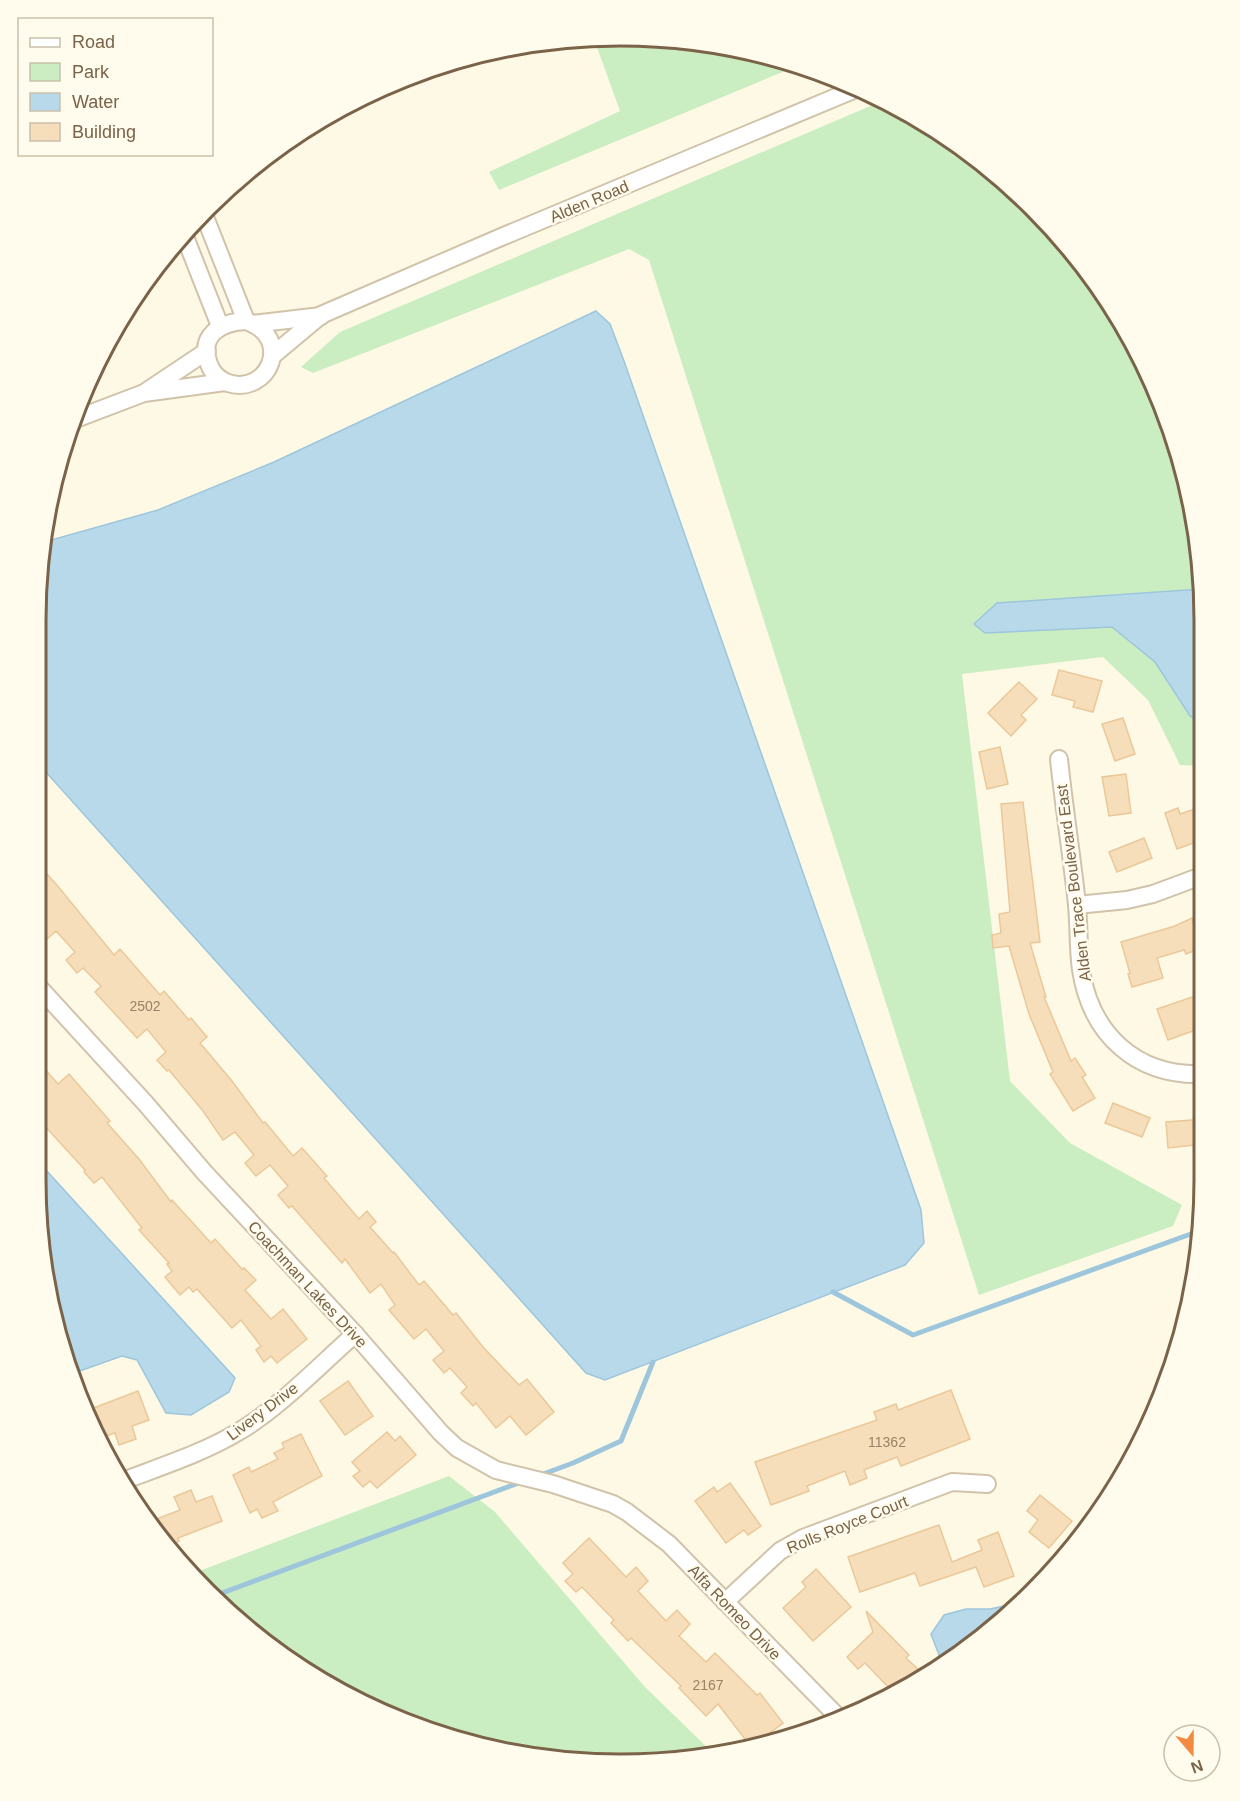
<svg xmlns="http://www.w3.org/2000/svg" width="1240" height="1801" font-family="Arial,sans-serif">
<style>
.green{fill:#cbedc2}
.water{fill:#b8d9ea;stroke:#9dc6dc;stroke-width:1.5}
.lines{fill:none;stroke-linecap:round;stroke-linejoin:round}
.stream{stroke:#9dc6dc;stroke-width:5}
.building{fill:#f6debb;stroke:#eac899;stroke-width:1.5}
.minor-casing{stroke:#d1c3aa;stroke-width:20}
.minor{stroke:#fff;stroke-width:16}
.labels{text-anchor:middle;stroke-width:5;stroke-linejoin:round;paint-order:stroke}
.number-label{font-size:14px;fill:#998265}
.street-label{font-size:16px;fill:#7a6348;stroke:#fffced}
.rim{fill:none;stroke:#7a6348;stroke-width:3}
</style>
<rect width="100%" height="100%" fill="#fef9e5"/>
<!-- green -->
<g class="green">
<path d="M620 36 734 47 797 66 499 190 489 172 620 111 594 39Z"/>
<path d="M882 101 945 135 1033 207 1144 361 1193 506 1201 590 998 603 985 633 1112 627 1155 662 1190 716 1204 724V766L1180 765 1148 700 1103 657 962 674 1010 1081 1070 1143 1182 1205 1173 1226 979 1295 649 260 629 249 313 373 301 367 340 332Z"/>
<path d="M449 1476 495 1512 645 1687 714 1754 544 1760 396 1720 235 1620 194 1573Z"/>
</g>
<!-- water -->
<g class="water">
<path d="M596 311 610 324 624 361 921 1210 924 1243 905 1265 605 1380 586 1373 36 761V620L44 542 158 510 274 462Z"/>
<path d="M1201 589 1204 620V724L1190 716 1155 662 1112 627 985 633 974 624 997 603Z"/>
<path d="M36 1159 235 1378 229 1392 191 1415 166 1413 137 1360 122 1356 74 1373 56 1332 36 1181Z"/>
<path d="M1054 1568 1033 1594 941 1660 931 1634 944 1615 966 1609H990L1004 1606Z"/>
</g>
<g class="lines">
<!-- stream -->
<g class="stream">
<path d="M833 1292 913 1335 1199 1231"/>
<path d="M538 1476 573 1463 621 1441 653 1362"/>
<path d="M214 1596 524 1481"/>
</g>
</g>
<!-- building -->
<g class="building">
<path d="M1059 670 1102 681 1093 712 1073 707 1075 701 1052 695Z"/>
<path d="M1019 682 1037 699 1021 715 1026 720 1011 736 988 713Z"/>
<path d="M1123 718 1135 754 1115 761 1102 724Z"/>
<path d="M1000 747 1008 784 987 789 979 752Z"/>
<path d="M1126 774 1131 813 1109 816 1102 777Z"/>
<path d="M1023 802 1040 942 1030 943 1046 997H1044L1071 1061 1075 1058 1086 1075 1082 1077 1095 1098 1073 1111 1050 1074 1053 1072 1029 1014 1009 946 993 948 992 935 1001 933 999 914 1010 912 1001 804Z"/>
<path d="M1204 806V833L1197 835 1199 841 1177 849 1165 813 1178 808 1180 814Z"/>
<path d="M1144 838 1152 858 1117 872 1109 852Z"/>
<path d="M36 862 56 884 114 955 120 949 160 995 164 991 189 1020 191 1018 207 1037 200 1043 232 1081 263 1123 265 1122 293 1156 302 1148 327 1176 324 1178 359 1219 367 1211 376 1222 370 1227 393 1253 394 1252 419 1285 424 1281 453 1315 456 1313 483 1347 519 1385 527 1379 554 1412 526 1435 510 1416 496 1428 476 1403 473 1406 461 1393 467 1387 450 1368 444 1373 433 1360 444 1351 426 1329 414 1339 389 1310 395 1305 381 1284 370 1293 345 1259 342 1263 292 1206 289 1208 278 1195 288 1186 270 1165 256 1176 245 1163 254 1155 235 1132 223 1140 203 1111 169 1070 167 1071 157 1060 166 1052 147 1029 137 1038 95 992 101 986 83 968 77 973 66 960 75 952 56 931 46 940 36 928V926L44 919 36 909Z"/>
<path d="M1192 918 1193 922 1204 918V947L1186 954 1184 950 1157 958 1163 978 1132 987 1128 974 1130 973 1121 942 1175 926Z"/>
<path d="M1204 993V1027L1168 1040 1157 1009Z"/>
<path d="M36 1059 58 1084 69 1074 110 1121 107 1123 139 1159 171 1202 172 1200 211 1243 215 1239 242 1269 244 1268 256 1280 245 1290 271 1319 283 1309 307 1339 277 1363 271 1356 264 1362 256 1350 261 1346 241 1320 232 1328 197 1289 193 1292 189 1287 180 1295 165 1277 172 1271 167 1264 169 1263 139 1230 142 1228 102 1177 94 1183 84 1172 85 1170 42 1123 36 1128Z"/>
<path d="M1113 1103 1150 1118 1142 1137 1105 1123Z"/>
<path d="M1204 1119V1144L1168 1148 1166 1122Z"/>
<path d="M348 1381 373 1416 345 1435 320 1401Z"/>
<path d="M951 1390 970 1439 901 1466 897 1457 864 1470 867 1478 850 1485 845 1471 807 1486 809 1491 771 1505 755 1462 877 1420 874 1412 896 1404 898 1410Z"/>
<path d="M138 1391 149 1420 132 1426 136 1439 119 1445 115 1433 103 1437 91 1409Z"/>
<path d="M387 1432 395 1441 400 1436 416 1455 377 1488 370 1481 363 1487 353 1476 360 1471 352 1462Z"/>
<path d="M301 1434 322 1476 273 1502 278 1511 262 1518 257 1509 250 1513 233 1475 249 1467 251 1472 278 1459 274 1453 284 1448 282 1443Z"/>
<path d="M730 1483 761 1526 748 1535 744 1530 726 1543 695 1501 714 1487 717 1492Z"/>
<path d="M191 1490 196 1502 212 1496 222 1521 178 1538 179 1541 169 1545 149 1522 180 1510 174 1497Z"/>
<path d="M1040 1495 1072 1521 1049 1548 1029 1532 1038 1520 1027 1511Z"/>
<path d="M939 1525 952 1562 982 1550 978 1540 998 1532 1014 1576 984 1587 976 1567 920 1586 915 1573 860 1592 848 1557Z"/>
<path d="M589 1538 626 1577 636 1567 648 1581 638 1591 666 1621 677 1610 690 1624 679 1636 706 1662 715 1653 757 1695 760 1693 783 1723 751 1747 718 1704 706 1716 679 1688 681 1686 631 1638 628 1641 611 1623 614 1620 582 1587 576 1592 565 1581 573 1574 563 1563Z"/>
<path d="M816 1569 851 1607 813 1641 783 1608 806 1587 802 1582Z"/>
<path d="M866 1611 909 1655 906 1658 922 1673 894 1693 865 1663 858 1669 847 1657 873 1632Z"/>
</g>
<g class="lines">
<!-- minor casing -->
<g class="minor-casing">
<g id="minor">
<path d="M203 212 246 321"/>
<path d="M185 237 220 326"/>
<path d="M246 321C294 337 269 396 228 383 220 380 212 373 209 364 198 335 221 322 246 321Z"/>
<path d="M253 324 321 316"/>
<path d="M272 356 321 315 499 238 858 88"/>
<path d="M147 391 207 351"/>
<path d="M73 420 144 393 225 382"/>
<path d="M1059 759C1064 808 1072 857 1077 905 1079 927 1078 948 1081 970 1091 1035 1137 1077 1204 1074"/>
<path d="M1077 905 1127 900 1153 894 1204 875"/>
<path d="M36 984 146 1104 204 1172 355 1334 441 1433 457 1448 496 1470 553 1484 613 1504 627 1512 669 1544 839 1718"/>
<path d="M123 1481C162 1466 203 1453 238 1432 278 1409 320 1365 355 1334"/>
<path d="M725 1602 780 1551 803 1538 952 1482 987 1484"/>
</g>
</g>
<!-- minor -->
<use href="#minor" class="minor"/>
</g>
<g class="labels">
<!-- number labels -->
<g class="number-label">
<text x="145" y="1011">2502</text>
<text x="887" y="1447">11362</text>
<text x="708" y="1690">2167</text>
</g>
<!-- street labels -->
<g class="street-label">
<text transform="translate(589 201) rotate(-23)" y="6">Alden Road</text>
<text transform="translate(1073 883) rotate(-97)" y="6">Alden Trace Boulevard East</text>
<text transform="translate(308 1284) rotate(47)" y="6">Coachman Lakes Drive</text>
<text transform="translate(262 1411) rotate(-37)" y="6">Livery Drive</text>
<text transform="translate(847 1524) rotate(-22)" y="6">Rolls Royce Court</text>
<text transform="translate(735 1612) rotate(46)" y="6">Alfa Romeo Drive</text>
</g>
</g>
<!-- crop -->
<path d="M0 0H1240V1801H0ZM620 46H620A574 574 0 0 1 1194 620V1180A574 574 0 0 1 620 1754H620A574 574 0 0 1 46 1180V620A574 574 0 0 1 620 46Z" fill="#fffced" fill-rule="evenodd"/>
<path class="rim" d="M620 46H620A574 574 0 0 1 1194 620V1180A574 574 0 0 1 620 1754H620A574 574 0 0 1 46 1180V620A574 574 0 0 1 620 46Z"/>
<!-- legend -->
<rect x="18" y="18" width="195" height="138" fill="#fffced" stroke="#cabfab" stroke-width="1.5"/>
<rect x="30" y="38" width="30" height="9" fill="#ffffff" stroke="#cabfab" stroke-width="1.5"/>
<text x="72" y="48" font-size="18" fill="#7a6348">Road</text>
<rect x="30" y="63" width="30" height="18" fill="#cbedc2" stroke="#cabfab" stroke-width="1.5"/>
<text x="72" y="78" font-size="18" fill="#7a6348">Park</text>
<rect x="30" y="93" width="30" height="18" fill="#b8d9ea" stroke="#cabfab" stroke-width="1.5"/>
<text x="72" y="108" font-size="18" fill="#7a6348">Water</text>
<rect x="30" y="123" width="30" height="18" fill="#f6debb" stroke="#cabfab" stroke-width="1.5"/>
<text x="72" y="138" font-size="18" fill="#7a6348">Building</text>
<!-- north arrow -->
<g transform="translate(1192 1753) rotate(160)"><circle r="28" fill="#fffced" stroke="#cabfab" stroke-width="1.5"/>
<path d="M0-4.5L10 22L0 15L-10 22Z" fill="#f28b41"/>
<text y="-9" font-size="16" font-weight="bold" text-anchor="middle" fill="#7a6348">N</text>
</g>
</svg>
